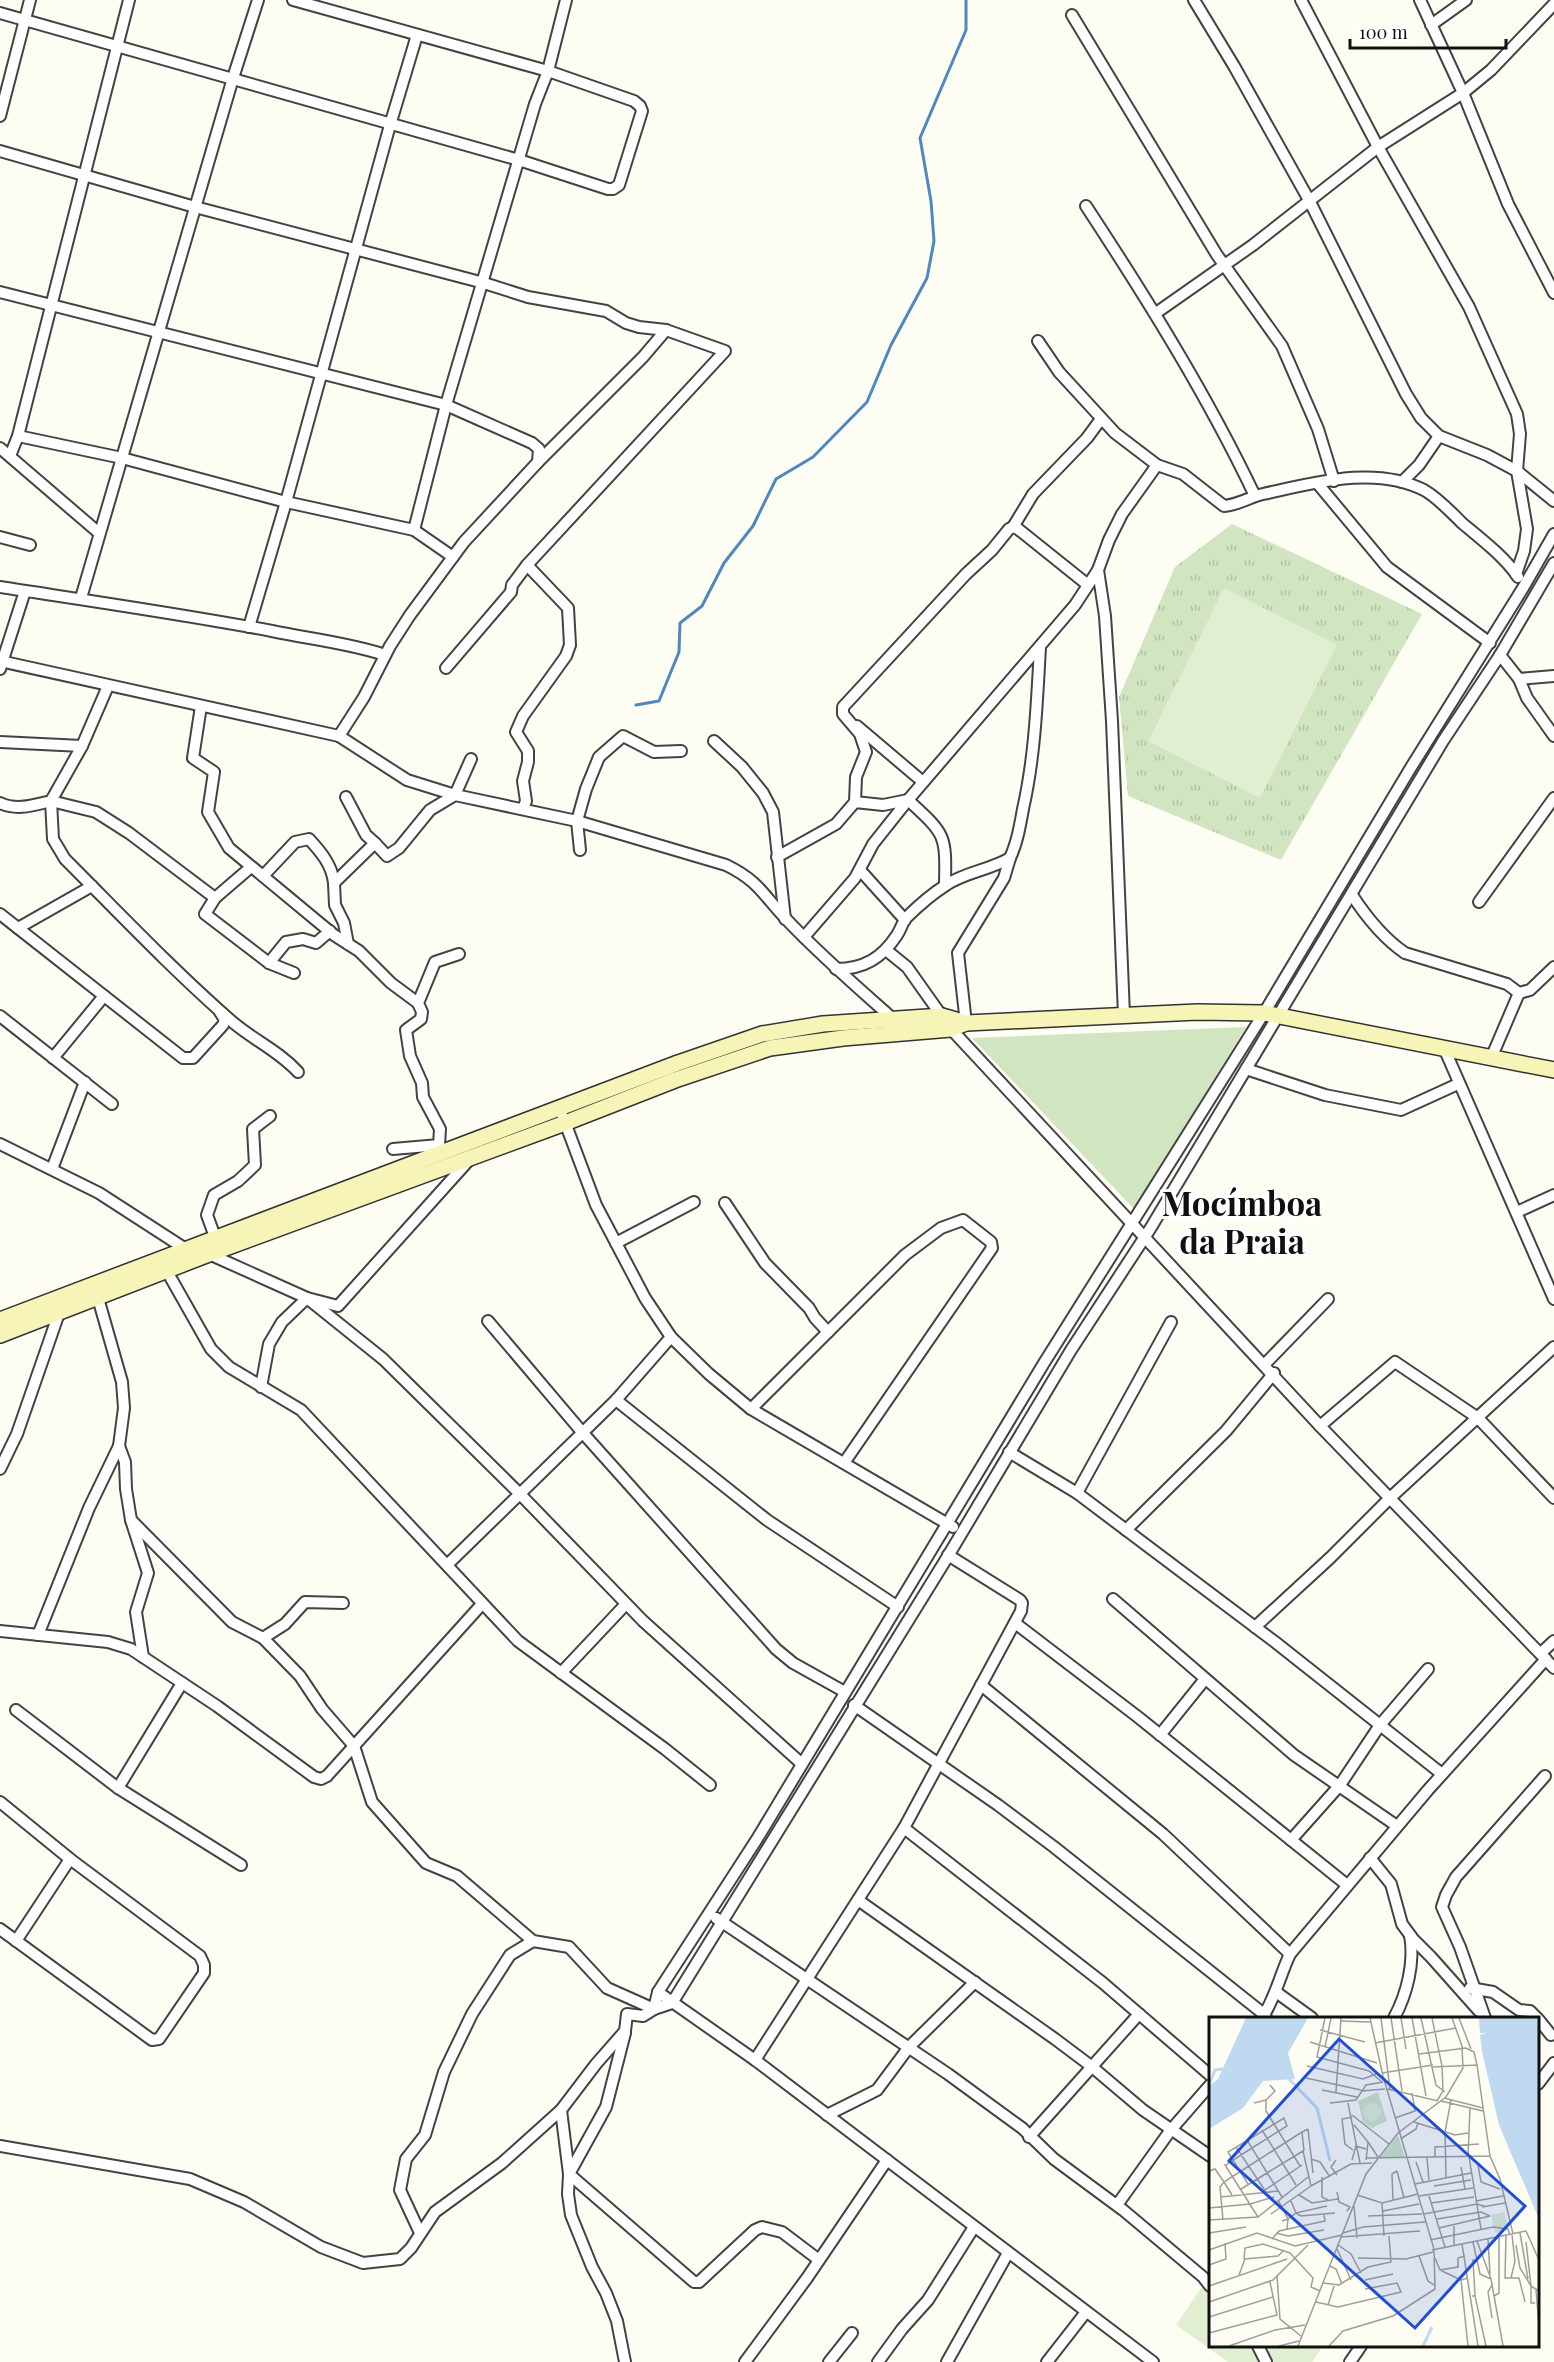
<svg xmlns="http://www.w3.org/2000/svg" width="1554" height="2362" font-family="'Playfair Display',serif">
<style>
.grass{fill:url(#grass-tufts)}
.park{fill:#d1e5c1}
.pitch{fill:#e2eed1}
.lines{fill:none;stroke-linecap:round;stroke-linejoin:round}
.stream{stroke:#4d89bf;stroke-width:3}
.street-casing{stroke:#434343;stroke-width:14}
.secondary-casing{stroke:#323232;stroke-width:18}
.street{stroke:#fff;stroke-width:10}
.secondary{stroke:#f6f4b7;stroke-width:15}
.labels{text-anchor:middle;stroke-width:6;stroke-linejoin:round;paint-order:stroke}
.town-label{font-size:33px;font-weight:bold;fill:#101010;stroke:#fff}
.inset-river{fill:none;stroke:#bed9f0;stroke-width:3}
.inset-road{fill:none;stroke:#9f9e99;stroke-width:1.5}
.view{fill:#1d4ed8;fill-opacity:0.15;stroke:#1d4ed8;stroke-width:3}
.inset-edge{fill:none;stroke:#101010;stroke-width:3}
</style>
<defs>
<pattern id="grass-tufts" width="24" height="20" patternUnits="userSpaceOnUse" patternTransform="scale(1.5)"><rect width="24" height="20" fill="#d1e5c1"/><path d="M3 7l-1-3M5 7V3M7 7l1-3M15 17l-1-3M17 17v-4M19 17l1-3" fill="none" stroke="#b2c3a5"/></pattern>
</defs>
<rect width="100%" height="100%" fill="#fefdf4"/>
<!-- grass -->
<path class="grass" d="M1232 524 1422 614 1281 860 1128 796 1119 697 1175 567Z"/>
<!-- park -->
<path class="park" d="M1246 1027 1134 1209 972 1038Z"/>
<!-- pitch -->
<g class="pitch">
<path d="M1224 588 1337 645 1260 798 1148 741Z"/>
<path d="M1210 2275V2346H1323L1312 2362H1228L1176 2325Z"/>
</g>
<g class="lines">
<!-- stream -->
<path class="stream" d="M636 705 659 701 679 652 680 623 702 606 724 563 753 526 776 479 813 457 867 402 891 345 927 278 934 241 931 201 920 138 966 30V0"/>
<!-- street casing -->
<g class="street-casing">
<g id="street">
<path d="M1194 0 1234 66 1309 200 1406 394 1421 418 1439 436 1487 455 1517 471 1554 501"/>
<path d="M1301 0 1378 147 1469 307 1517 414 1520 434 1517 471 1527 529 1524 551 1516 574"/>
<path d="M1420 0 1463 93 1508 204 1554 293"/>
<path d="M0 13 519 160 608 189H613L619 185 642 111 640 106 634 101 548 71 293 0"/>
<path d="M1072 15 1217 255 1282 346 1318 429 1334 481"/>
<path d="M1431 25 1466 0"/>
<path d="M0 116 30 0"/>
<path d="M0 151 195 207 484 283 528 297 606 311 626 323 639 327 666 330"/>
<path d="M1086 206C1147 299 1207 395 1255 496"/>
<path d="M0 292 446 405 532 443 539 449 538 462 464 542 410 615 390 646 364 697 339 736 0 661"/>
<path d="M1156 313 1253 245 1378 147 1463 93 1491 70 1554 4"/>
<path d="M1038 341 1059 372 1115 433 1157 465 1183 474 1224 506C1238 505 1250 497 1263 494 1314 483 1375 465 1424 490 1438 498 1451 512 1462 523 1481 539 1505 557 1518 577"/>
<path d="M18 436 122 458 286 502 414 530 453 557"/>
<path d="M0 448 99 533"/>
<path d="M10 456 18 436 129 0"/>
<path d="M1402 482 1419 465 1439 436"/>
<path d="M1318 484 1387 567 1490 643"/>
<path d="M1013 527 1033 494 1087 438 1101 419"/>
<path d="M414 530 446 405 535 104 548 71 566 0"/>
<path d="M0 537 30 545"/>
<path d="M1098 570 1105 616 1112 721 1124 1015"/>
<path d="M0 587C91 601 182 614 272 631 310 639 349 643 385 655"/>
<path d="M81 598 233 78 258 0"/>
<path d="M249 627 286 502 390 125 417 35"/>
<path d="M1500 655 1519 679 1527 698 1554 736"/>
<path d="M446 668 511 592 512 585 527 565 725 351 666 330 643 357 538 462"/>
<path d="M0 669 25 591"/>
<path d="M1519 679 1554 676"/>
<path d="M108 686 82 746 51 801 96 812 129 833 215 898 205 914 269 963 294 973"/>
<path d="M201 706 193 758 214 772 208 812 229 848 334 935 359 951 391 983 418 1003"/>
<path d="M857 726 923 782"/>
<path d="M339 736 407 780 455 795 577 821 726 865C759 881 763 895 787 920 820 955 856 986 892 1018"/>
<path d="M714 741 742 767 763 793 773 812 785 919"/>
<path d="M0 742 82 746"/>
<path d="M346 797 366 835 375 843"/>
<path d="M855 802 856 777 866 752 860 734 843 714V707L966 574 992 550 1009 529 1013 527 1018 529 1088 585"/>
<path d="M0 803C17 811 34 805 51 801L53 839 65 859C119 913 172 969 229 1019 251 1039 278 1050 298 1072"/>
<path d="M523 809 526 801 523 781 528 762V751L516 732 523 716 566 656 570 645 568 608 527 565"/>
<path d="M580 850 577 821 586 789 599 757 623 736 654 752 681 751"/>
<path d="M777 857 836 824 855 802 883 805 908 800C946 835 946 834 945 885"/>
<path d="M860 870 905 920"/>
<path d="M263 876 295 842 309 839C321 852 332 865 334 883"/>
<path d="M1352 895C1367 918 1383 938 1405 953L1507 984 1519 993 1530 990 1554 967"/>
<path d="M215 898 251 867"/>
<path d="M1479 902 1554 798"/>
<path d="M0 914 183 1058H193L223 1025 225 1020 220 1012"/>
<path d="M18 928 92 886"/>
<path d="M804 937 855 878 873 844 908 800 1075 605 1098 570 1109 540 1122 514 1157 465"/>
<path d="M348 944 344 923 335 905 334 883 375 843 387 856 399 848 430 810 455 795 471 759"/>
<path d="M886 950 907 967 951 1029 1320 1426 1554 1668"/>
<path d="M269 963 286 942 303 939 316 943 330 931"/>
<path d="M836 969C864 969 882 958 897 935 901 929 902 923 906 918 917 907 932 894 946 885 965 872 990 870 1010 858 1017 843 1020 826 1023 809 1035 756 1037 701 1040 647"/>
<path d="M0 1016 112 1104"/>
<path d="M966 1023 958 953 1004 878 1010 858"/>
<path d="M1444 1048 1554 1299"/>
<path d="M1492 1056 1519 993"/>
<path d="M53 1058 104 996"/>
<path d="M1246 1069 1325 1095 1401 1110 1458 1084"/>
<path d="M563 1117 596 1205 645 1298 671 1337 709 1374 751 1409 953 1527"/>
<path d="M0 1144 99 1193 184 1248 187 1253"/>
<path d="M393 1149 439 1145 440 1129 423 1097 422 1083 410 1056 406 1030 421 1019 422 1012 418 1003 435 962 459 954"/>
<path d="M52 1169 85 1082"/>
<path d="M725 1203 765 1263 809 1308 815 1318 828 1332"/>
<path d="M1517 1212 1554 1195"/>
<path d="M215 1237 207 1215 214 1195 238 1181 255 1165 253 1129 270 1116"/>
<path d="M616 1243 694 1202"/>
<path d="M209 1254 307 1298 383 1359 519 1493 643 1621 802 1764"/>
<path d="M164 1266 211 1349 229 1367 301 1410 518 1641 665 1749 710 1785"/>
<path d="M488 1321 582 1432 776 1649 793 1663 845 1692"/>
<path d="M1265 1364 1328 1299"/>
<path d="M261 1387 269 1344 282 1322 307 1298 338 1306 470 1159"/>
<path d="M616 1400 767 1520 898 1607"/>
<path d="M751 1409 905 1255 941 1228 963 1220 991 1242 992 1248 844 1463"/>
<path d="M1320 1426 1395 1362 1478 1418 1554 1498"/>
<path d="M119 1446 125 1462 126 1489 131 1520 148 1573 136 1612 143 1657"/>
<path d="M1009 1452 1077 1493 1275 1642 1442 1774"/>
<path d="M0 1469 17 1434 59 1313"/>
<path d="M1077 1493 1171 1322"/>
<path d="M131 1520 232 1622 263 1638 300 1676 322 1709 354 1746 372 1802 426 1863 457 1876 533 1941 569 1947 607 1988 654 2009"/>
<path d="M1126 1530 1226 1431 1274 1373"/>
<path d="M448 1564 616 1400 671 1337"/>
<path d="M1113 1599 1294 1755 1397 1826"/>
<path d="M1015 1623 1138 1717 1347 1885"/>
<path d="M1255 1627 1330 1558 1390 1498 1554 1347"/>
<path d="M0 1631 108 1642 131 1649 217 1706 314 1777 321 1779 327 1776 482 1604"/>
<path d="M38 1635 89 1508 119 1446 124 1408 122 1382 98 1298"/>
<path d="M263 1638 285 1624 305 1602 343 1603"/>
<path d="M1541 1653 1554 1641"/>
<path d="M561 1673 626 1604"/>
<path d="M981 1685 1163 1834 1290 1954"/>
<path d="M854 1705 998 1805 1054 1847 1265 2015 1266 2018"/>
<path d="M16 1710 118 1788 241 1865"/>
<path d="M1160 1735 1205 1679"/>
<path d="M118 1788 182 1683"/>
<path d="M0 1802 70 1859 200 1956 204 1965V1973L159 2039 152 2040 0 1929"/>
<path d="M904 1828 1103 1983 1210 2075"/>
<path d="M1291 1840 1340 1785 1380 1725 1428 1669"/>
<path d="M1370 1858 1391 1884 1402 1924 1413 1939 1431 1957 1479 2011"/>
<path d="M858 1900 1055 2039 1091 2066 1143 2110 1210 2156"/>
<path d="M716 1918 948 2074 1022 2128 1054 2159 1123 2210 1203 2277 1210 2286"/>
<path d="M16 1941 70 1859"/>
<path d="M1470 1988 1493 1992 1519 2010 1530 2011 1537 2018"/>
<path d="M658 1992 755 2060 1153 2362"/>
<path d="M1276 1992 1312 2018"/>
<path d="M654 2009 658 1992 757 1839 1044 1363 1264 1013 1410 769 1523 588 1554 534"/>
<path d="M1262 2018C1275 1999 1280 1975 1290 1954L1428 1790 1546 1659"/>
<path d="M1394 2018C1407 1994 1415 1962 1410 1935"/>
<path d="M1485 2018 1460 1947 1442 1907 1446 1895 1456 1877 1545 1776"/>
<path d="M1538 2019 1551 2035"/>
<path d="M625 2033 606 2107 569 2174 694 2282H699L755 2230 762 2227 782 2232 819 2260"/>
<path d="M755 2060 904 1828 1021 1611 1022 1603 1020 1600 948 1555"/>
<path d="M1538 2084 1554 2063"/>
<path d="M561 2110 569 2174 568 2194 571 2215 592 2267 606 2293 617 2321 625 2362"/>
<path d="M827 2115 877 2090 909 2047 975 1982"/>
<path d="M1029 2137 1139 2014"/>
<path d="M0 2146 190 2179 244 2202 321 2247 363 2263 400 2259 411 2248 435 2212 502 2163 561 2110 596 2064 625 2031 627 2014 643 2016 654 2009 672 2003 945 1561 1071 1350 1150 1229 1443 741 1500 655 1554 563"/>
<path d="M1117 2205 1170 2131 1210 2085"/>
<path d="M420 2233 400 2190 406 2159 425 2135 444 2072 472 2014 510 1955 533 1941"/>
<path d="M1258 2346 1266 2362"/>
<path d="M745 2362 807 2278 887 2160"/>
<path d="M829 2362 852 2333"/>
<path d="M878 2362 902 2329 928 2300 974 2227"/>
<path d="M947 2362 1008 2253"/>
<path d="M1047 2362 1086 2312"/>
<path d="M1350 2362 1361 2346"/>
</g>
</g>
<!-- secondary casing -->
<g class="secondary-casing">
<g id="secondary">
<path d="M0 1320 678 1063 762 1034 823 1024 942 1016 966 1023 1197 1012 1264 1013 1554 1070"/>
<path d="M0 1335 209 1254 565 1123 675 1080 770 1048 843 1038 951 1029 966 1023"/>
</g>
</g>
<!-- street -->
<use href="#street" class="street"/>
<!-- secondary -->
<use href="#secondary" class="secondary"/>
</g>
<g class="labels">
<!-- town labels -->
<g class="town-label">
<text x="1242" y="1216">Mocímboa<tspan x="1242" dy="38">da Praia</tspan></text>
</g>
</g>
<!-- overview -->
<g transform="translate(1209 2017)">
<rect width="330" height="330" fill="#fefdf4"/>
<path d="M169 75 178 104 163 111 154 105 149 84Z" fill="#d1e5c1"/>
<path d="M189 118 196 140 171 141Z" fill="#d1e5c1"/>
<path d="M154 95a9 9 0 1 1 18 0a9 9 0 1 1-18 0ZM295 195 300 213 286 216 282 198Z" fill="#e2eed1"/>
<path d="M37 1H99L79 36 86 62 54 64 34 91 0 112V69L9 62ZM270 1H330V202L290 108 273 34 271 18 277 16H271Z" fill="#bed9f0"/>
<path class="inset-river" d="M80 62 108 91 121 144M0 68 6 53 15 52M214 329 223 310"/>
<path class="inset-road" d="M116 1 108 40 160 54 173 65M172 1 181 72M182 1 193 74M192 1 197 32M203 1 217 79M212 1 227 68 236 75M223 1 233 49 234 74 228 84M250 1 262 32M131 4 162 5M111 13 156 25M101 25 168 46M166 26 247 11M116 30 122 1M210 37 257 31 265 35 268 48M98 49 154 62 167 57M224 50 268 48 281 139 291 162 304 217M173 56 224 48M97 61 152 73M179 72 229 84M113 73 148 80M152 74 176 72M127 75 132 1M235 81 274 91M57 83 66 74 61 68M232 84 274 94M45 86 57 83V94L91 149M121 86 147 83 157 68 174 65M139 86 151 146M143 98 180 127M143 100 133 102 136 127 144 133M186 101 206 94 203 76M205 105 246 118 259 116M145 108 159 125 157 143M99 112 104 156M53 113 87 168M193 121 207 112 209 106M38 123 73 180M159 125 169 140M27 130 57 175M95 134 93 115 99 112M259 140 261 91M260 140 272 212M158 141 281 139M218 141 220 163M226 141V130L270 127M102 142 111 145 121 160M127 143 122 150 128 158M143 143 147 129 157 132M207 145 214 165M269 148 272 165 291 172M252 150 256 172M0 154 6 152 15 165 11 170 14 203M188 154 195 181M113 160V180L119 183M237 160 236 115 242 83M39 167 19 135 75 101 78 109 43 131 24 143 17 148H16L49 200M206 167 262 156M102 169 142 147 163 146M225 169 262 163M32 172 94 134 102 169 62 197M56 173 93 148M128 175 130 185 141 190 138 194M23 178 15 165 93 115M90 178 103 186 129 182M148 178 173 186 209 177M210 179 264 171M220 179 236 230M12 180 69 174M69 183 79 202 73 204M82 184 87 196 118 189M184 184 183 157 188 154M267 184 294 179M173 186 175 219M222 186 265 180M145 189 148 221M273 190 296 186M0 191 41 187 65 180M174 194 210 187M215 197 268 187 275 189M159 199 213 197M228 202 272 195 281 199M0 203 49 200 99 160M230 211 281 199M78 212 79 202 87 196 92 199 126 196M0 216 37 210M67 216 79 219 115 213M134 216 154 210 216 205M311 216 319 262M297 218 296 261H310L316 285M132 220 211 214M63 222 70 214 116 204 115 198M279 222 281 257M221 223 284 210 299 212 301 218M268 224 282 262 294 329M264 225 271 257 282 262M317 225 322 269 330 274M253 227 269 329M129 228 142 237 152 256M245 228V207M307 228 311 251 322 269V286H326M128 232 142 263M0 233 48 216 86 229 133 218M223 233 317 214 330 243M210 239 219 264 225 268M149 241 197 242 224 235M226 241 231 253 249 250V241L256 239M35 242 36 231 54 227 81 236 104 261 102 270 111 274M264 242 266 279M0 248 17 242 16 226M121 249 127 252 133 267M231 253 252 263M30 258 36 242 69 239 74 234M68 258 71 302 92 319M259 261 252 263 259 329M302 261 306 244 303 218M156 263 184 257M114 266 130 268 159 250 182 245 180 219M283 268 279 275 283 301M0 269 78 242M327 273 330 310M263 279H266L277 329M285 279 290 276V220M0 285 64 263 99 228M107 285 129 290 192 275 188 266 156 272M119 288 125 269M0 300 64 280M0 316 68 298 61 265M20 329 66 313 96 308M70 329 90 324M89 329 157 157 189 116 237 80 254 51 253 29 243 1M120 329 134 314 184 299 226 272 225 232 174 59 161 1"/>
<path class="view" d="M130 22 316 189 206 311 20 144Z"/>
<rect width="330" height="330" class="inset-edge"/>
</g>
<!-- scale -->
<path d="M1350 39v9h156v-9" fill="none" stroke="#101010" stroke-width="3"/>
<text x="1359" y="39" font-size="18" fill="#101010" stroke="#ffffff" stroke-width="4.5" paint-order="stroke">100 m</text>
</svg>
